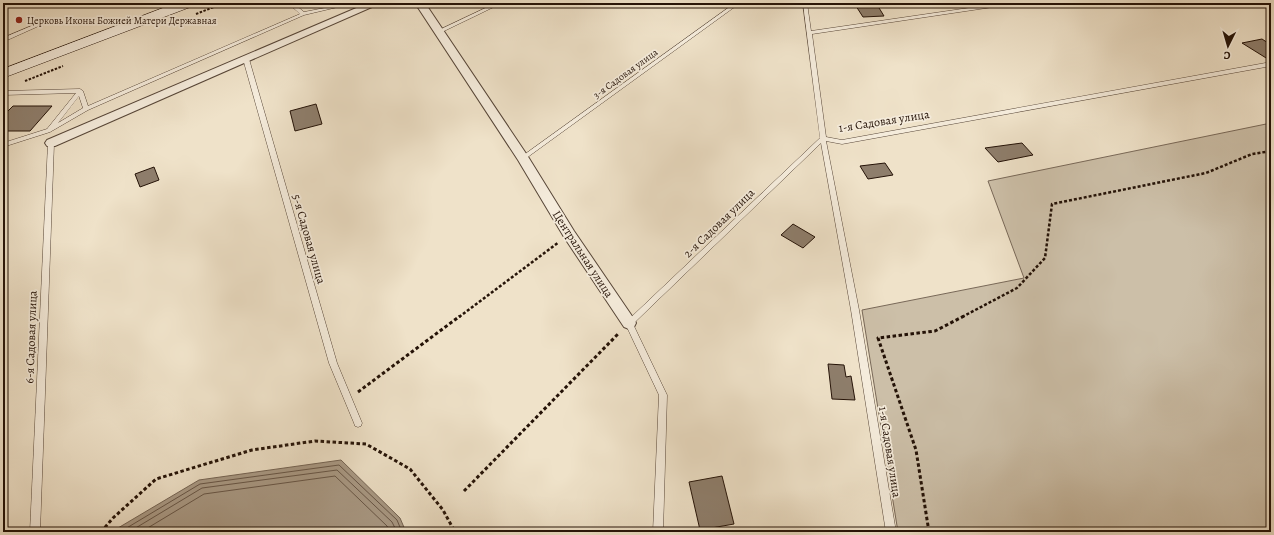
<svg xmlns="http://www.w3.org/2000/svg" width="1274" height="535" font-family="Alegreya,serif">
<style>
.green{fill:#ccbfa8;stroke:#786858}
.water{fill:#aa9b87;stroke:#746454}
.lines{fill:none;stroke-linecap:round;stroke-linejoin:round}
.shore{stroke:#675647;stroke-width:1}
.building{fill:#8e7e6c;stroke:#241207}
.lane-casing{stroke:#574638;stroke-width:1}
.street-casing{stroke:#574638;stroke-width:2}
.secondary-casing{stroke:#241207;stroke-width:1}
.path-far2{stroke:#241207;stroke-width:2;stroke-dasharray:2.5 1.5;stroke-linecap:butt}
.path-far1{stroke:#241207;stroke-width:2.5;stroke-dasharray:3 2;stroke-linecap:butt}
.path{stroke:#241207;stroke-width:3;stroke-dasharray:3.5 2.5;stroke-linecap:butt}
.lane{fill:#f5ecdc;fill-rule:evenodd}
.street{fill:#f5ecdc;fill-rule:evenodd}
.secondary{fill:#f5ecdc;fill-rule:evenodd}
.poi-dot{fill:#8f2418;stroke:#f5ecdc;stroke-width:1.5}
.labels{text-anchor:middle;stroke-width:3.5;stroke-linejoin:round;paint-order:stroke}
.far-poi-label{font-size:10px;fill:#241207;stroke:#f5ecdc;text-anchor:start}
.far-street-label{font-size:10px;fill:#241207;stroke:#f5ecdc}
.street-label{font-size:12px;fill:#241207;stroke:#f5ecdc}
</style>
<rect width="100%" height="100%" fill="#efe2c9"/>
<filter id="stains"><feTurbulence type="fractalNoise" baseFrequency=".005" numOctaves="4"/><feColorMatrix values="0 0 0 0 .2 0 0 0 0 .09 0 0 0 0 .02 0 0 0 .5 -.17"/></filter>
<radialGradient id="worn" r=".72"><stop offset=".6" stop-color="#630" stop-opacity="0"/><stop offset="1" stop-color="#630" stop-opacity=".3"/></radialGradient>
<!-- green -->
<path class="green" d="M1271 123V532H898L862 310 1024 278 988 181Z"/>
<!-- water -->
<path class="water" d="M341 460 400 518 406 532H115L118 528 199 480Z"/>
<g class="lines">
<!-- shore -->
<g class="shore">
<path d="M120 532 200 484 339 465 397 520 402 532"/>
<path d="M129 532 202 488 337 470 392 522 397 532"/>
<path d="M141 532 204 494 335 476 387 526 390 532"/>
</g>
</g>
<!-- building -->
<g class="building">
<path d="M854 3H876L884 16 863 17Z"/>
<path d="M1262 39 1271 45V61L1242 43Z"/>
<path d="M316 104 322 124 295 131 290 111Z"/>
<path d="M13 106H52L30 131H3V116Z"/>
<path d="M1022 143 1033 155 998 162 985 148Z"/>
<path d="M885 163 893 175 868 179 860 166Z"/>
<path d="M154 167 159 180 140 187 135 174Z"/>
<path d="M793 224 815 237 803 248 781 235Z"/>
<path d="M828 364 844 365 846 377 851 376 855 400 832 399Z"/>
<path d="M722 476 734 524 700 530 689 482Z"/>
</g>
<g class="lines">
<!-- lane casing -->
<g class="lane-casing">
<g id="lane">
<path d="M288 3H293L304 12 340 5 342 6 304 15 88 110 50 132 3 147V143L47 129 76 93 3 95V91L80 89 83 91 88 106 300 14ZM79 96 83 108 58 123Z"/>
<path d="M496 3H502L442 32 437 31Z"/>
<path d="M735 3H740L525 159H521L520 158 521 157Z"/>
<path d="M803 3H807L811 31 1003 3H1015L1013 4 812 34 826 137 842 140 1271 62V66L842 144 826 141 859 310 896 532H886L851 310 821 143 633 324 667 395 663 532H653L659 395 625 323 820 138Z"/>
<path d="M48 19 52 20 3 42V38Z"/>
<path d="M246 57 249 59 337 363 362 423 361 426 358 427 355 426 354 423 329 363 243 59Z"/>
<path d="M51 141 54 143 40 532H30L48 143Z"/>
</g>
</g>
<!-- street casing -->
<g class="street-casing">
<g id="street">
<path d="M368 3H381L55 146H47L45 143 47 140Z"/>
<path d="M415 3H425L527 155 574 231 634 319 636 323 634 327 629 329 624 327 564 237 518 160Z"/>
</g>
</g>
<!-- secondary casing -->
<g class="secondary-casing">
<path id="secondary" d="M176 3H194L193 6 3 78V69Z"/>
</g>
<!-- path-far2 -->
<g class="path-far2">
<path d="M196 14 224 3"/>
<path d="M25 81 63 66"/>
</g>
<!-- path-far1 -->
<g class="path-far1">
<path d="M459 317 559 242"/>
<path d="M962 317 1017 288 1045 258 1052 204 1206 173 1252 154 1271 151"/>
</g>
<!-- path -->
<g class="path">
<path d="M358 392 460 316"/>
<path d="M464 491 619 333"/>
<path d="M101 532 113 518 156 479 252 450 315 441 366 444 410 469 443 510 455 532"/>
<path d="M929 532 916 450 878 338 935 331 964 316"/>
</g>
<!-- lane -->
<use href="#lane" class="lane"/>
<!-- street -->
<use href="#street" class="street"/>
<!-- secondary -->
<use href="#secondary" class="secondary"/>
</g>
<!-- markers -->
<circle class="poi-dot" cx="19" cy="20" r="4"/>
<g class="labels">
<!-- far-poi labels -->
<g class="far-poi-label">
<text x="27" y="24">Церковь Иконы Божией Матери Державная</text>
</g>
<!-- far-street labels -->
<g class="far-street-label">
<text transform="translate(625 73) rotate(-36)" y="4">3-я Садовая улица</text>
</g>
<!-- street labels -->
<g class="street-label">
<text transform="translate(884 121) rotate(-9)" y="4">1-я Садовая улица</text>
<text transform="translate(719 223) rotate(-44)" y="4">2-я Садовая улица</text>
<text transform="translate(309 239) rotate(74)" y="4">5-я Садовая улица</text>
<text transform="translate(583 254) rotate(57)" y="4">Центральная улица</text>
<text transform="translate(31 337) rotate(-88)" y="4">6-я Садовая улица</text>
<text transform="translate(890 452) rotate(81)" y="4">1-я Садовая улица</text>
</g>
</g>
<!-- margin -->
<rect width="1274" height="535" fill="none" stroke="#efe2c9" stroke-width="16"/>
<rect x="4" y="4" width="1266" height="527" fill="none" stroke="#241207" stroke-width="2"/>
<rect x="8" y="8" width="1258" height="519" fill="none" stroke="#241207"/>
<!-- north arrow -->
<g transform="translate(1228 46) rotate(185)" stroke="#f5ecdc" stroke-width="3" paint-order="stroke">
<path d="M0-3L7 15L0 10L-7 15Z" fill="#241207"/>
<text y="-6" font-size="11" font-weight="bold" text-anchor="middle" fill="#241207">С</text>
</g>
<rect width="100%" height="100%" filter="url(#stains)"/>
<rect width="100%" height="100%" fill="url(#worn)"/>
</svg>
